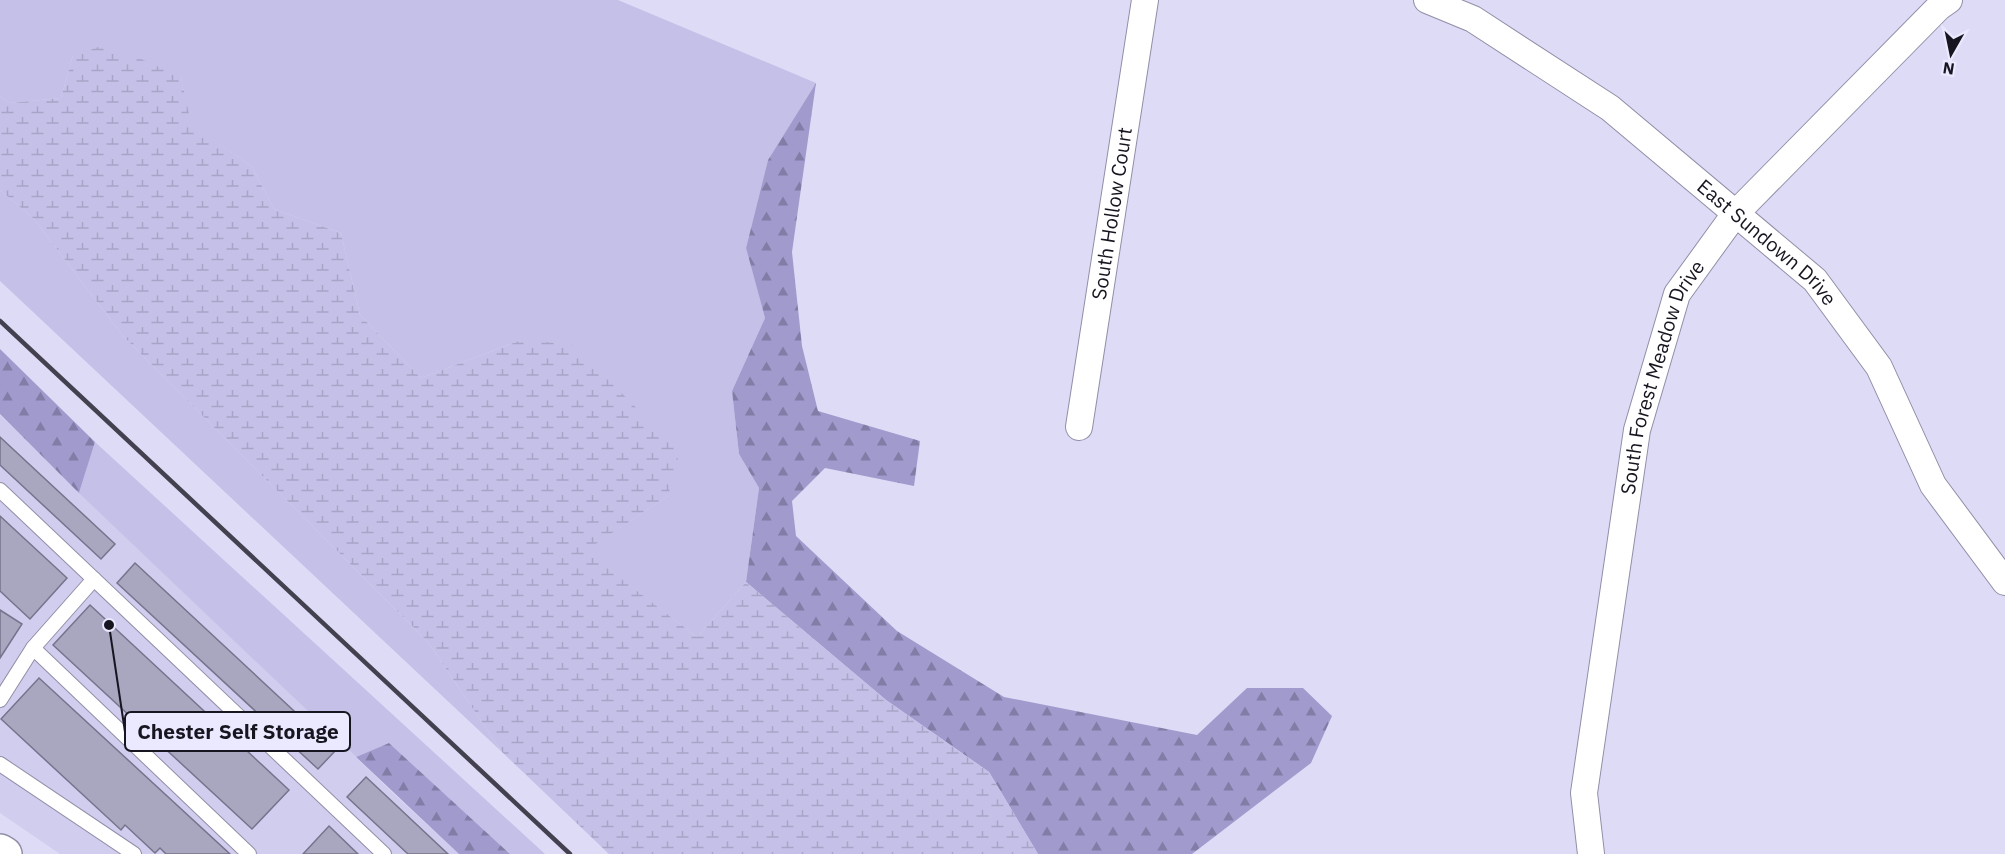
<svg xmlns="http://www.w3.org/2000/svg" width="2005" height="854" font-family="'IBM Plex Sans',sans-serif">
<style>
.built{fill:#d0cdee}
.grass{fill:#c4c0e8}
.forest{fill:url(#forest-firs)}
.wetland{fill:url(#wetland-marsh)}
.building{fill:#a9a6c0;stroke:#76748c;stroke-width:1.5}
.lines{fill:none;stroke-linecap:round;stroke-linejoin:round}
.lane-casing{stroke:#918ea7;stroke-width:16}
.street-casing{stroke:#918ea7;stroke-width:28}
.secondary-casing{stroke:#918ea7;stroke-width:36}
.lane{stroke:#fff;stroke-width:14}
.street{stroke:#fff;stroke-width:26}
.secondary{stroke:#fff;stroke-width:33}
.rail{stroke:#43414f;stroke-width:4.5}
.labels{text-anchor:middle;stroke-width:4.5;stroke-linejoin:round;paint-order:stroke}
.street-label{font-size:20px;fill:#171620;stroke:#ebe9ff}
.leader{fill:none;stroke:#171620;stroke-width:2}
.callout-dot{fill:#171620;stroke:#ebe9ff;stroke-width:2}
.callout{fill:#ebe9ff;stroke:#171620;stroke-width:2}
.callout-label{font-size:21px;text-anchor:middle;font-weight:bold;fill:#171620}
</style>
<defs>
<pattern id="forest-firs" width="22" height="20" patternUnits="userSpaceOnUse" patternTransform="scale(1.5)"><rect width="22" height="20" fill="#a19acd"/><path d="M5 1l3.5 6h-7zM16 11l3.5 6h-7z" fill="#827da6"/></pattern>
<pattern id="wetland-marsh" width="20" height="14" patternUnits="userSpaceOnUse" patternTransform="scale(1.5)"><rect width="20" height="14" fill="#c4c0e8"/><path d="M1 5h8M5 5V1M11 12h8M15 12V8" fill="none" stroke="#a8a4c7"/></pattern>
</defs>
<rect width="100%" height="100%" fill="#dedbf6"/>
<!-- built -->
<path class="built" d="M0 415 398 798 459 854H60L0 813Z"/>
<!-- grass -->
<g class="grass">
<path d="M0 0H618L816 83 768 160 746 248 765 318 732 391 739 454 759 488 746 582 697 637 584 551 668 496 521 340 421 378 360 315 341 233 274 209 252 167 190 123 181 77 73 55 61 98 10 103 0 96Z"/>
<path d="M0 190 34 219 123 336 428 642 502 752 0 281Z"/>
<path d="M95 442 545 854H510L389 743 356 757 79 493Z"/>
</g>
<!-- forest -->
<g class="forest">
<path d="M816 83 792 252 802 346 818 411 920 441 914 486 825 468 792 501 796 536 897 631 1004 697 1197 735 1247 688H1303L1332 716 1311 763 1192 854H1038L989 772 886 700 746 582 759 488 739 454 732 391 765 318 746 248 768 160Z"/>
<path d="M0 349 95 442 79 493 0 414Z"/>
<path d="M389 743 510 854H459L356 757Z"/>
</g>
<!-- wetland -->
<path class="wetland" d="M108 44 181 77 191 123 252 167 274 209 341 233 360 315 421 378 521 340 572 344 680 451 668 496 585 551 697 637 746 582 886 700 989 772 1038 854H609L502 752 428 642 123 336 34 219 0 190V96L10 103 61 98 73 55Z"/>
<!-- building -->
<g class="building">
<path d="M0 437 115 544 101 559 0 465Z"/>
<path d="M0 516 67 578 30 619 0 591Z"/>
<path d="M135 563 336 750 318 769 117 583Z"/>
<path d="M90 605 289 790 252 829 53 645Z"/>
<path d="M0 610 22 624 0 658Z"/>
<path d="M39 678 230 854H166L160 848 155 853 125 825 121 830 1 719Z"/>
<path d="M366 777 448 854H408L347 797Z"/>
<path d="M329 826 358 854H303Z"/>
</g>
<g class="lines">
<!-- lane casing -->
<g class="lane-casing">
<g id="lane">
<path d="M0 490 384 854"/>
<path d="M33 648 249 854"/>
<path d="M0 700 33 648 94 579"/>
<path d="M0 764 134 854"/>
</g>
</g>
<!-- street casing -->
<g class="street-casing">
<g id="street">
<path id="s1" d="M1427 0 1473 19 1610 108 1815 280 1879 367 1933 485 2005 582"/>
<path id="s2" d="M1079 427 1145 0"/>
<path id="s3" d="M1591 854 1584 793 1637 430 1677 294 1735 214 1939 7 1949 0"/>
</g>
</g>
<!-- secondary casing -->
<g class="secondary-casing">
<path id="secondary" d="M0 851 5 854"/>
</g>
<!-- lane -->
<use href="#lane" class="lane"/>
<!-- street -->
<use href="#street" class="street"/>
<!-- secondary -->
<use href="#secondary" class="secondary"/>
<!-- rail -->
<path class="rail" d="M0 321 570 854"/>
</g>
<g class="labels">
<!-- street labels -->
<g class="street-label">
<text dy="7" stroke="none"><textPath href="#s2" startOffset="216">South Hollow Court</textPath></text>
<text dy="7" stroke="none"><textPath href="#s1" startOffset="420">East Sundown Drive</textPath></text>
<text dy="7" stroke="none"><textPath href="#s3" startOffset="486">South Forest Meadow Drive</textPath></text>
</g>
</g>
<!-- callouts -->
<path class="leader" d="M109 625L125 732"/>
<circle class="callout-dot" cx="109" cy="625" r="6"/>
<rect class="callout" x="125" y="712" width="225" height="39" rx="6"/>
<g class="callout-label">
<text x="238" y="739">Chester Self Storage</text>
</g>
<!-- north arrow -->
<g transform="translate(1951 54) rotate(189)" stroke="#ebe9ff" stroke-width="4.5" paint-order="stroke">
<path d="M0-4.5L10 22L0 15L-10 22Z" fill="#171620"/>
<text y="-9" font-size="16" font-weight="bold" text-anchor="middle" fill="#171620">N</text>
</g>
</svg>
